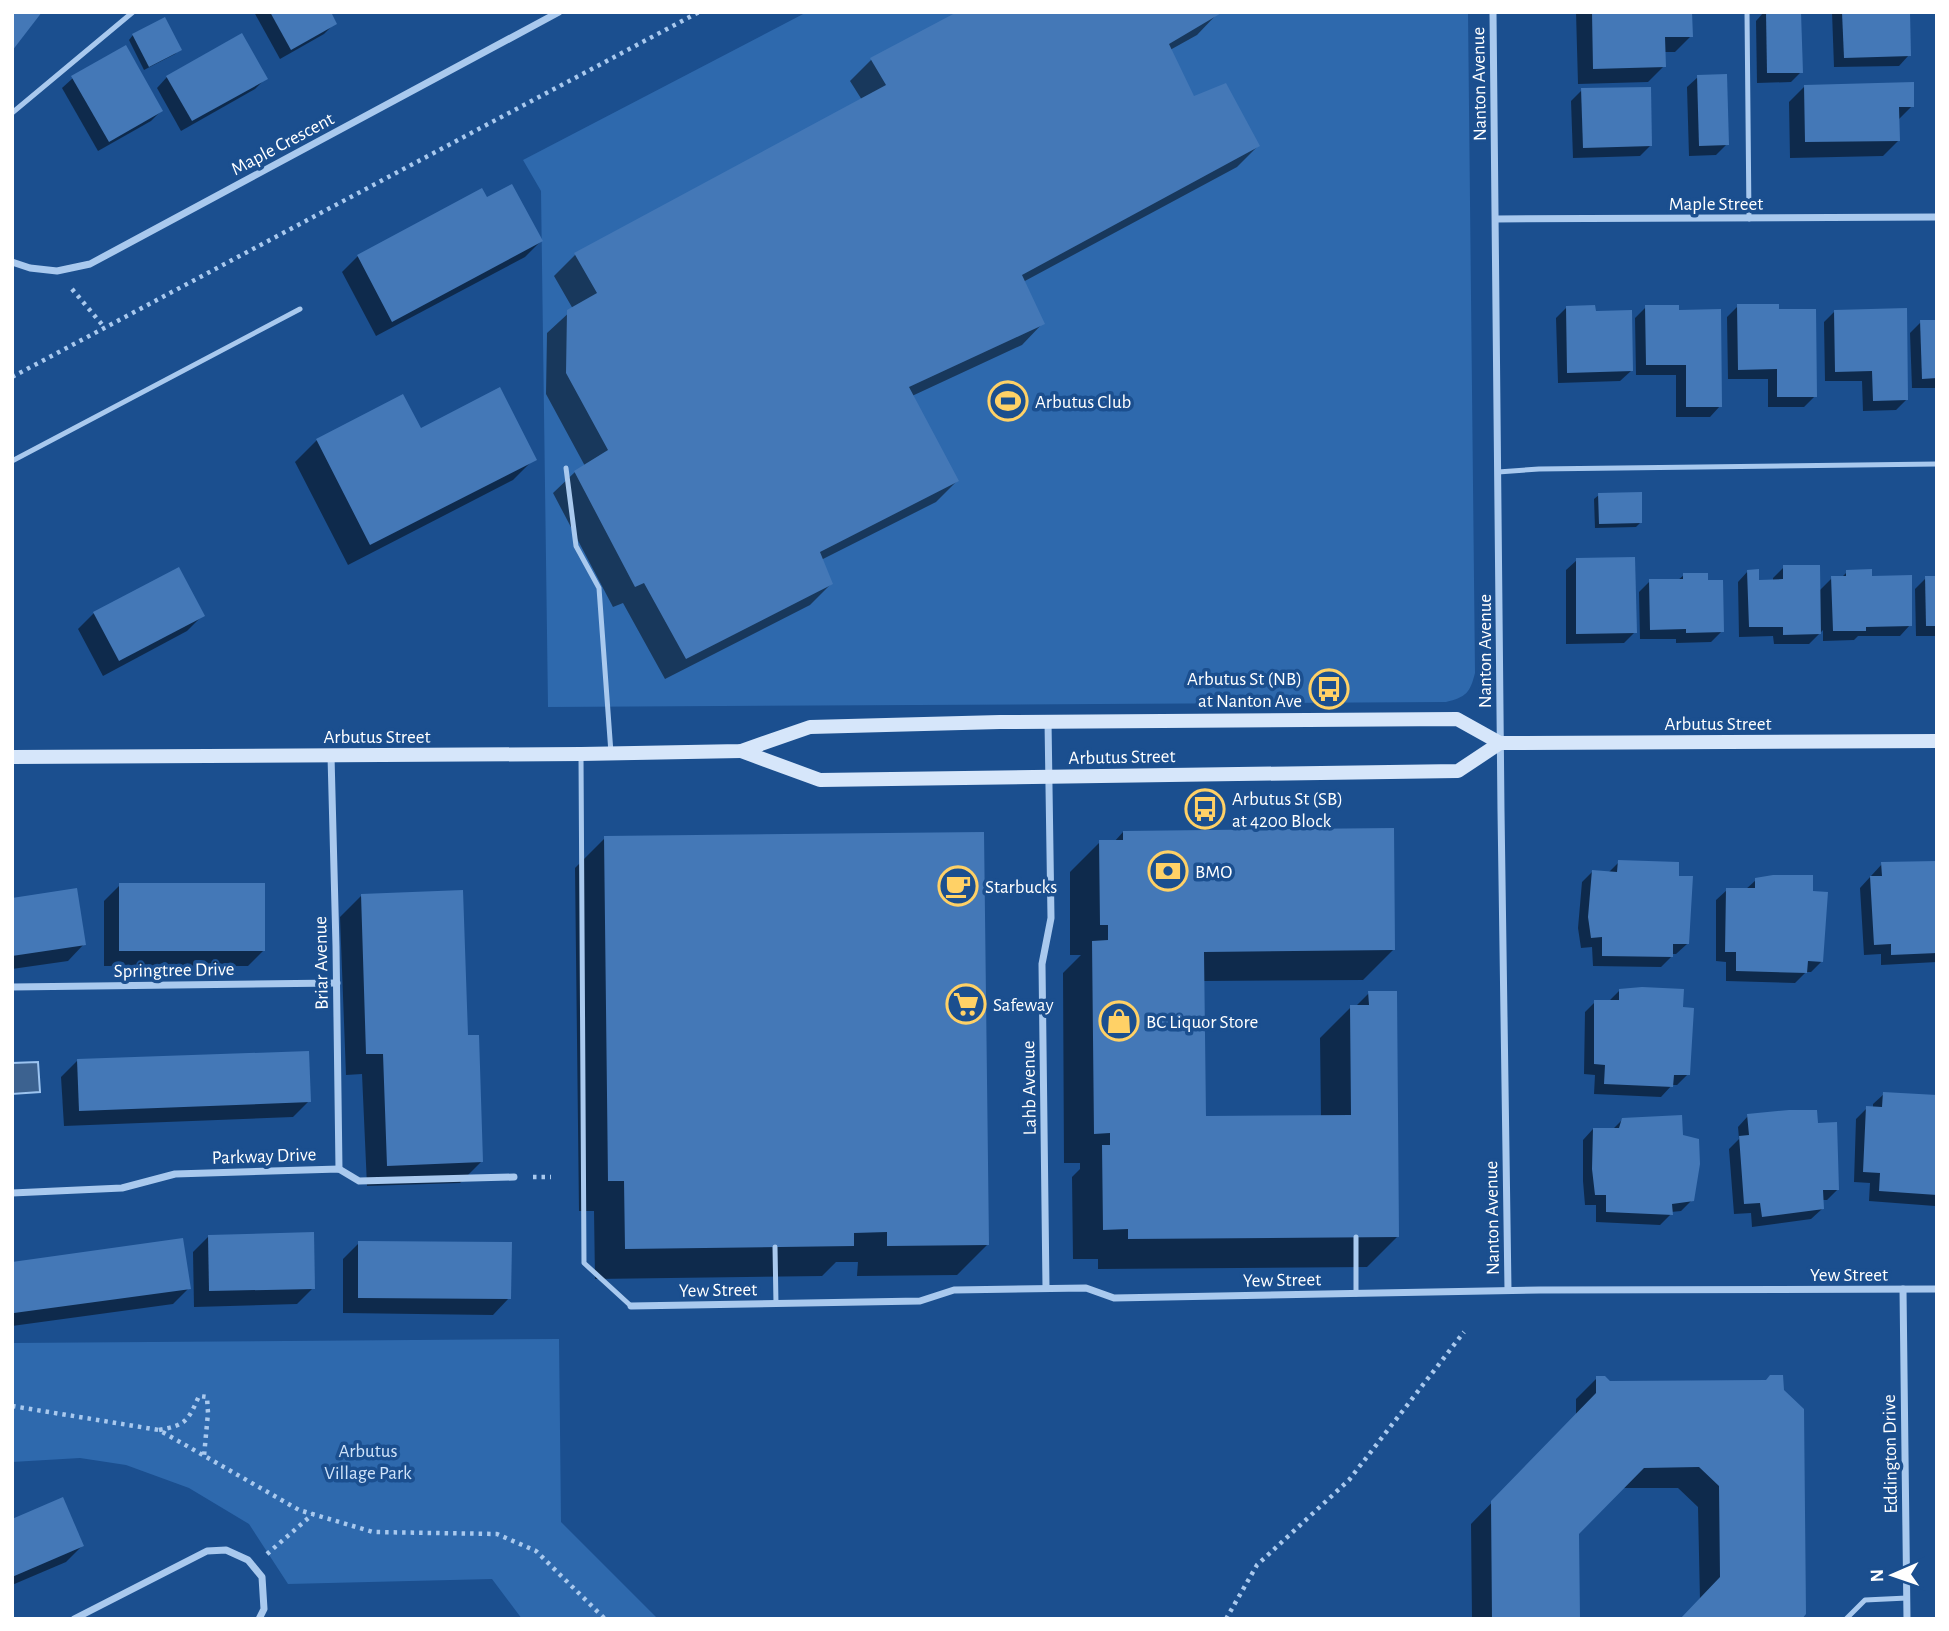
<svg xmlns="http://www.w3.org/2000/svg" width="1949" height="1631" font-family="'Alegreya Sans',sans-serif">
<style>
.green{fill:#2e69ad}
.water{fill:#3c6290;stroke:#9cc4f0;stroke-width:2}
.shadow{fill:#0007}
.building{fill:#4478b7}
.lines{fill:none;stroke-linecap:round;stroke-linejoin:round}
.path{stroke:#a9c9ee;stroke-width:4.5;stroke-dasharray:3.5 5;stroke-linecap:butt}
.lane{stroke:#a9c9ee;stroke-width:5}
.street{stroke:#a9c9ee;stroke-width:7}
.secondary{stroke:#d6e6fa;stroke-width:14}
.labels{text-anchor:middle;stroke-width:7;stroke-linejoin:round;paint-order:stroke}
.street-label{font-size:19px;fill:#fff;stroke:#1b4f8f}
.poi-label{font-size:19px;fill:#fff;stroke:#1b4f8f;text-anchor:start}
.park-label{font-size:19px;fill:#cfe3fa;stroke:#1b4f8f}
</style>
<rect width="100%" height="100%" fill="#1b4f8f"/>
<!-- green -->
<g class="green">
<path d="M807 12H1468L1475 673C1470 693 1466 697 1446 702L548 707 541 191 523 160Z"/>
<path d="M559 1339 561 1522 658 1619H522L492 1579 288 1584 249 1524 189 1488 126 1465 80 1458 12 1462V1343Z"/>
</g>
<!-- water -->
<path class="water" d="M38 1062 40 1092 12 1094V1063Z"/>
<!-- shadow -->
<g class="shadow">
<path d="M254 12H329L335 23 324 34 280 59Z"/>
<path d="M960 12 1218 13 1197 35 1170 50 1193 98 1258 146 1237 167 1023 282 1043 323 1022 345 912 396 957 481 936 502 821 560 831 584 810 605 665 679 623 603 613 607 553 493 575 472 585 466 546 394 547 333 573 309 554 276 575 255 862 100 850 81 871 60Z"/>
<path d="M1576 12H1690L1691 36 1675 52H1664V66L1648 82 1578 84Z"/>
<path d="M1764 12H1800L1801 72 1791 82 1757 83 1756 21Z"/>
<path d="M1832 12H1908L1909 55 1899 66 1834 67Z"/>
<path d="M133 35 180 49 175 54 144 70 129 40Z"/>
<path d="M167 77 265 79 255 89 181 131 157 88Z"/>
<path d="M1698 77 1727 144 1716 155 1689 156 1687 87Z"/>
<path d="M73 78 161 111 151 121 98 151 62 88Z"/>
<path d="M1805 86 1912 106 1898 120 1899 140 1883 156 1790 158 1789 102Z"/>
<path d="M1582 90 1650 146 1640 156 1573 158 1571 101Z"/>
<path d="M486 200 541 241 525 257 376 336 342 272 358 256Z"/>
<path d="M1738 306 1815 396 1804 407H1768V379H1728L1727 317Z"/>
<path d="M1646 307 1720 406 1710 417H1676V375H1636L1635 318Z"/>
<path d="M1566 308 1631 371 1620 381 1558 383 1556 318Z"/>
<path d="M1835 311 1907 399 1896 410 1863 411 1862 381H1825L1824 322Z"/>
<path d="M1921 322H1937V388H1912L1910 333Z"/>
<path d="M403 396 420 430 534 459 513 480 348 565 295 462 317 440Z"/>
<path d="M1599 495 1641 522 1636 527 1595 528 1594 499Z"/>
<path d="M1577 560 1635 632 1624 643 1566 644V570Z"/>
<path d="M1784 567 1818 592 1832 578H1841L1847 572 1871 577 1910 625 1900 636H1858L1854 640 1823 641V630L1809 644H1774L1773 636 1739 637 1738 582 1748 571 1757 582 1773 581V578Z"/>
<path d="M1684 575 1722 631 1711 642 1676 643V639H1640L1639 592 1650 581 1678 580Z"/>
<path d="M1926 578H1937V636H1916L1915 589Z"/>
<path d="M94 613 203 615 187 631 103 676 78 629Z"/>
<path d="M1123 832 1394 949 1363 980 1203 981 1205 1118 1321 1117 1320 1038 1351 1007H1355L1369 993 1398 1236 1367 1267 1098 1269V1259H1073L1072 1177 1080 1169V1163H1064L1063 973 1081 955H1070V872L1100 842H1114Z"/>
<path d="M605 838 987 1245 957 1275 857 1276 858 1262H836L822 1276 595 1279 594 1211H579L575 868Z"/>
<path d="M1619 862 1687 944 1676 954H1672L1671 957 1661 967 1593 966 1592 947 1581 948 1578 928 1582 882 1592 872 1608 873Z"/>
<path d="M1937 863V962L1881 965V954L1864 955 1860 888 1882 864Z"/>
<path d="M1756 880 1822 961 1811 972H1806L1795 983 1726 981V962L1716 961V900L1727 890H1745Z"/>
<path d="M120 885 264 950 248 966H104V901Z"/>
<path d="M361 896 481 1162 460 1183 367 1186 362 1074 346 1075 340 917Z"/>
<path d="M12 899 84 944 68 961 12 969Z"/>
<path d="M1620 990 1682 1009 1688 1074 1677 1085H1672L1661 1097 1594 1094 1595 1075 1584 1074 1585 1012 1595 1002 1609 1001Z"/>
<path d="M77 1061 309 1101 293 1117 64 1126 61 1077Z"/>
<path d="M1884 1094 1937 1096V1204L1935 1206 1869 1201 1870 1183 1854 1182 1856 1119 1867 1108H1873V1104Z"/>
<path d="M1748 1116 1816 1124 1838 1189 1827 1200H1822V1209L1811 1219 1752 1227 1751 1213 1734 1214 1729 1149 1739 1139 1738 1127Z"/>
<path d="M1623 1119 1692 1200 1681 1211 1671 1212V1214L1660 1225 1596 1222V1205H1585L1583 1181V1140L1593 1129H1613Z"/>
<path d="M209 1236 313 1288 297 1304 194 1307 193 1252Z"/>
<path d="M359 1243 509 1298 493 1315 343 1313V1259Z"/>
<path d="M12 1263 189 1288 173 1304 12 1326Z"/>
<path d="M1597 1378 1609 1383 1766 1381 1799 1619 1700 1600 1698 1507 1678 1488H1621L1577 1534 1578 1619H1472L1471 1524 1576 1416V1399Z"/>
<path d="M12 1521 82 1546 66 1562 12 1585Z"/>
</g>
<!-- building -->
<g class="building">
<path d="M12 12H42L12 51Z"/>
<path d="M270 12H331L337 24 291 50Z"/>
<path d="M957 12H1223L1169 44 1194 96 1226 83 1260 146 1022 275 1045 324 909 387 959 481 820 552 833 584 686 659 644 583 635 587 574 471 608 450 566 373 567 310 597 293 574 253 886 85 870 58Z"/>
<path d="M1592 12H1692L1693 37H1665L1666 67 1593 69Z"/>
<path d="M1766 12H1801L1803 73H1767Z"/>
<path d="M1842 12H1910L1911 56 1844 58Z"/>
<path d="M165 17 182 50 149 67 132 34Z"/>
<path d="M242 33 268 79 192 121 166 76Z"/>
<path d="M126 45 163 111 109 142 71 76Z"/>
<path d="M1727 74 1729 145 1699 146 1697 75Z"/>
<path d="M1914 82V107H1899L1900 141 1805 142 1804 85Z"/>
<path d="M1651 87 1652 146 1583 148 1581 88Z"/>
<path d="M512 184 543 241 392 322 357 255 482 188 487 197Z"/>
<path d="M1737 304H1779V309H1816L1817 397H1777V369L1738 370Z"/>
<path d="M1595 305 1596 311 1632 310 1633 371 1567 373 1566 306Z"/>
<path d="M1645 305H1679V310L1721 309 1722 407H1686V365H1646Z"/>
<path d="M1907 308 1908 400 1873 401 1872 371 1835 372 1834 310Z"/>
<path d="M1920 320H1937V378L1922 379Z"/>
<path d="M500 387 537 460 370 545 316 439 403 394 421 428Z"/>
<path d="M1642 492V523L1599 524 1598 493Z"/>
<path d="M1635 557 1637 633 1576 634V558Z"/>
<path d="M1783 565H1820L1821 634 1783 635V627H1749L1747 570 1759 569V580L1783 579Z"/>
<path d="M179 567 205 616 119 661 93 612Z"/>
<path d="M1872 569V576L1912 575V626L1866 627V631H1833L1831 576H1846V570Z"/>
<path d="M1683 573H1708V580H1723L1724 632 1686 633V629L1650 630 1649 579H1683Z"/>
<path d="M1925 576H1937V626H1926Z"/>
<path d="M1394 828 1395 950 1204 952 1206 1116 1351 1115 1350 1005H1369L1368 991H1397L1399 1237 1128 1239V1229L1103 1230 1102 1145H1110V1133L1094 1134 1092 941 1108 940V925H1100L1099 840H1123V831Z"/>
<path d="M984 832 989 1245 887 1246V1232L854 1233V1246L625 1249 624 1181H608L604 836Z"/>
<path d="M1618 860 1679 862V876H1693L1689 944H1673V957L1602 956V937L1591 938 1588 917 1592 870 1617 872Z"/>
<path d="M1937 861V953L1891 955V944L1874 945 1870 876H1882L1881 862Z"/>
<path d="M1773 875H1813V891L1828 892 1823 962 1808 961 1807 973 1736 971V952H1725L1726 888H1755V878Z"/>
<rect x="119" y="883" width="146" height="68"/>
<path d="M77 888 86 945 12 956V898Z"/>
<path d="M463 890 468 1035H479L483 1162 387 1166 383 1054H366L361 894Z"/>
<path d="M1642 987 1684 989 1683 1007 1694 1008 1690 1075H1674L1673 1087 1604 1084 1605 1065 1594 1064V1000H1619V989Z"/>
<path d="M309 1051 311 1102 79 1111 77 1059Z"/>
<path d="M1883 1092 1937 1095V1195L1879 1191 1880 1173 1863 1172 1866 1106 1882 1107Z"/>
<path d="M1789 1110H1817L1818 1123 1837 1122 1839 1190H1823L1824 1209 1762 1217 1760 1203 1744 1204 1739 1136 1749 1135 1747 1114Z"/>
<path d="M1682 1115 1683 1135 1699 1139 1700 1164 1694 1201 1672 1204 1673 1215 1606 1212V1195H1595L1592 1169 1593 1128H1619L1622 1118Z"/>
<path d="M314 1232 315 1289 209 1291 208 1235Z"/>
<path d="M183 1238 191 1289 14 1313 12 1262Z"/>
<path d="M358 1241 512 1242 511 1299 358 1298Z"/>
<path d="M1770 1375H1783L1784 1390 1804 1409 1806 1614 1802 1619H1680L1720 1577 1719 1486 1699 1467 1644 1468 1579 1534 1580 1619H1492L1491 1501 1596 1393V1376H1605L1610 1381 1766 1380Z"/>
<path d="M63 1497 84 1546 12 1577V1519Z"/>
</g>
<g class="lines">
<!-- path -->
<g class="path">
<path d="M72 289 105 328"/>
<path d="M12 377 699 12"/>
<path d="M533 1177H551"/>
<path d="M12 1406 159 1430 299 1510 373 1532 497 1534 536 1551 605 1619"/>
<path d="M159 1430C186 1425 188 1421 199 1396L207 1397 208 1413 204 1456"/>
<path d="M267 1554 313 1514"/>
<path d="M1226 1619 1257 1565 1349 1480 1464 1332"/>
</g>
<!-- lane -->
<g class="lane">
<path d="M1747 12 1749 219"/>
<path d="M12 113 133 12"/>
<path d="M12 461 300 309"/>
<path d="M566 468 576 546 599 588 611 753"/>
<path d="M1498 472 1539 469 1937 464"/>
<path d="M581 756 584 1263 631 1306"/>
<path d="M775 1247 776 1304"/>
<path d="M1356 1294V1237"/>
<path d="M1846 1619 1865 1600 1907 1598"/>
</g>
<!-- street -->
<g class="street">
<path d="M1493 12 1501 811 1508 1290"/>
<path d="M1496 219 1937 217"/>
<path d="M12 262 30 268 57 271 90 264 559 12"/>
<path d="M331 756 336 946 339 1169"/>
<path d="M12 987 337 983"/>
<path d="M12 1193 122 1188 175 1174 339 1169 359 1181 514 1177"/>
<path d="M1046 1288 1042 964 1051 918 1048 721"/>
<path d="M1903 1289 1907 1619"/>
<path d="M631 1306 920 1301 954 1290 1086 1288 1114 1298 1540 1290 1937 1289"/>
<path d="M74 1619 207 1551 226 1550 248 1560 262 1577 264 1609 259 1619"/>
</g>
<!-- secondary -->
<g class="secondary">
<path d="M741 751 820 780 1458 771 1500 743"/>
<path d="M12 757 581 754 741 751 810 727 1000 722 1457 719 1500 743 1937 741"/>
</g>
</g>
<!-- icons -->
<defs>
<g id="stadium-ring" transform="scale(2.0125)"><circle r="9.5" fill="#1b4f8f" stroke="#ffd166" stroke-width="1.5"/><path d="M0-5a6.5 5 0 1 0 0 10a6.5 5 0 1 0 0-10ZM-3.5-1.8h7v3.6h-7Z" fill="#ffd166"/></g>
<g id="bus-ring" transform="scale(2.0125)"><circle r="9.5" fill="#1b4f8f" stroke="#ffd166" stroke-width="1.5"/><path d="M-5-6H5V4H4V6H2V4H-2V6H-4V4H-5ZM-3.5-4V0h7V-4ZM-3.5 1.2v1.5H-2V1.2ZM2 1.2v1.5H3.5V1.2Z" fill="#ffd166"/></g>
<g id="bank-ring" transform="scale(2.0125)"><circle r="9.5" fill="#1b4f8f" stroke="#ffd166" stroke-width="1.5"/><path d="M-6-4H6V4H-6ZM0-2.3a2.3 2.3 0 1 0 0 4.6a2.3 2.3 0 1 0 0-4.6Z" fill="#ffd166"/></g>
<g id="cafe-ring" transform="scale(2.0125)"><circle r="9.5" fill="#1b4f8f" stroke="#ffd166" stroke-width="1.5"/><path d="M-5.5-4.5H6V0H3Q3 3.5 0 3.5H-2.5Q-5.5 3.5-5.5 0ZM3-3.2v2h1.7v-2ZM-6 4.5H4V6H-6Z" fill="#ffd166"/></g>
<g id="supermarket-ring" transform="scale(2.0125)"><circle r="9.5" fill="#1b4f8f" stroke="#ffd166" stroke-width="1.5"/><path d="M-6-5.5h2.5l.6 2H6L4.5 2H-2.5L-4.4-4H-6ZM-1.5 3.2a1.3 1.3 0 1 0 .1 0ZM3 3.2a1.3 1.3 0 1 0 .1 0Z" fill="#ffd166"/></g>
<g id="shop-ring" transform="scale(2.0125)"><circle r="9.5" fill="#1b4f8f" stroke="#ffd166" stroke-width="1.5"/><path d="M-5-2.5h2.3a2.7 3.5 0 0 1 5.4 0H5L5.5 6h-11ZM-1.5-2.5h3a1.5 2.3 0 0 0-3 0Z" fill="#ffd166"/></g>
</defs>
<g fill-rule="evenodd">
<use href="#stadium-ring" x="1008" y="401"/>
<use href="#bus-ring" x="1329" y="689"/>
<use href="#bus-ring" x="1205" y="809"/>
<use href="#bank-ring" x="1168" y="871"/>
<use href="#cafe-ring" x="958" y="886"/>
<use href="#supermarket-ring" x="966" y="1004"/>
<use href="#shop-ring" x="1119" y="1021"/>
</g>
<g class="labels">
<!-- street labels -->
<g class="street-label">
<text transform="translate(1478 84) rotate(-91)" y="7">Nanton Avenue</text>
<text transform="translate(282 143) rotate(-28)" y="7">Maple Crescent</text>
<text x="1716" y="210">Maple Street</text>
<text transform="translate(1484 651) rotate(-90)" y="7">Nanton Avenue</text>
<text x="1718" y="730">Arbutus Street</text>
<text x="377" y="743">Arbutus Street</text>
<text transform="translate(1122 756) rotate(-1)" y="7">Arbutus Street</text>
<text transform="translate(320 963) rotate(-91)" y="7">Briar Avenue</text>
<text transform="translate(174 969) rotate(-1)" y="7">Springtree Drive</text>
<text transform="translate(1028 1088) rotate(-91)" y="7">Lahb Avenue</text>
<text transform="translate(264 1155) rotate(-2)" y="7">Parkway Drive</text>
<text transform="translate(1491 1218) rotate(-91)" y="7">Nanton Avenue</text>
<text x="1849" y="1281">Yew Street</text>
<text transform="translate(1282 1279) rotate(-1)" y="7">Yew Street</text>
<text transform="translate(718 1289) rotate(-1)" y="7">Yew Street</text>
<text transform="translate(1889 1454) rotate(-91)" y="7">Eddington Drive</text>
</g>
<!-- poi labels -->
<g class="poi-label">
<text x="1035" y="408">Arbutus Club</text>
<text x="1302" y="685" text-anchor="end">Arbutus St (NB)<tspan x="1302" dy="22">at Nanton Ave</tspan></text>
<text x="1232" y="805">Arbutus St (SB)<tspan x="1232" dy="22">at 4200 Block</tspan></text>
<text x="1195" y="878">BMO</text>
<text x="985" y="893">Starbucks</text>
<text x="993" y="1011">Safeway</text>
<text x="1146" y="1028">BC Liquor Store</text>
</g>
<!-- park labels -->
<g class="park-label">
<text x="368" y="1457">Arbutus<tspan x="368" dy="22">Village Park</tspan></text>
</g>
</g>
<!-- border -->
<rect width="1949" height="1631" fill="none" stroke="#ffffff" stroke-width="28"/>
<!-- north arrow -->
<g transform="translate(1893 1575) rotate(268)" stroke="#1b4f8f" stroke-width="5" paint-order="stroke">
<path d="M0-5L12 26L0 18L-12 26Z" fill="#ffffff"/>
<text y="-10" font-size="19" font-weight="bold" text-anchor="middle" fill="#ffffff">N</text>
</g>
</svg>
